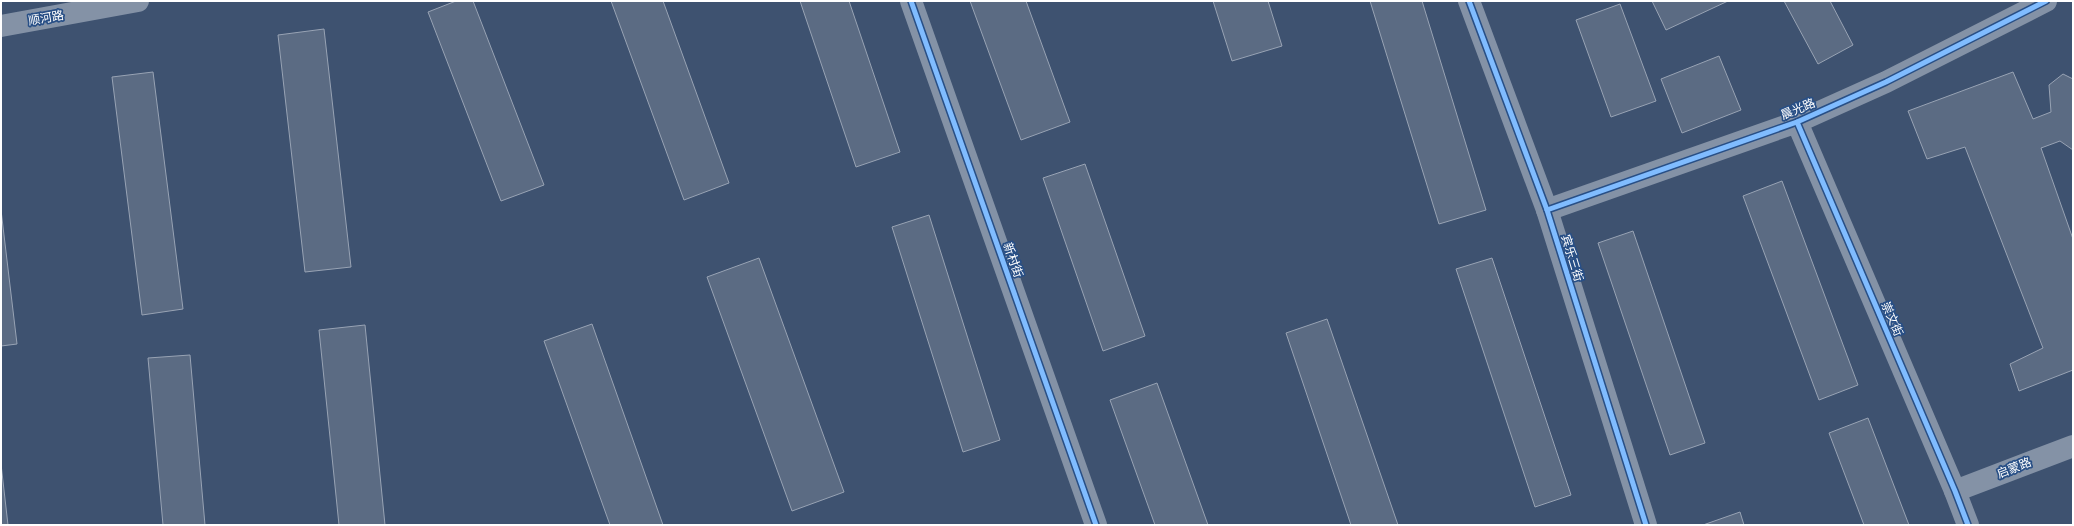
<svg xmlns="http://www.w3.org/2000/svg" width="2074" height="526" font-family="Roboto,'Noto Sans SC',sans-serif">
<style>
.building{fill:#5b6b83;stroke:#98a3b4}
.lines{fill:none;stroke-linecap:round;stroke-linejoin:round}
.minor{stroke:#8492a6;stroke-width:22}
.tertiary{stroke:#8492a6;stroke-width:22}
.cycleway-casing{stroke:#284f86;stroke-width:8}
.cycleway{stroke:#80bcff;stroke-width:5}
.labels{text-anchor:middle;stroke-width:3.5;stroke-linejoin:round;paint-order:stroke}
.street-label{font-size:12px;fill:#fff;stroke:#284f86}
</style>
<rect width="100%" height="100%" fill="#3e5270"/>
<!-- building -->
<g class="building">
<path d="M456 1H473L544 185 501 201 428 12Z"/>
<path d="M611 1H663L729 183 684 200Z"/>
<path d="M800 1H849L900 152 856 167Z"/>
<path d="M970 1H1026L1070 122 1021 140Z"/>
<path d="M1213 1H1268L1282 46 1232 61Z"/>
<path d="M1370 1H1422L1486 210 1439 224Z"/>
<path d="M1652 1H1728L1666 30Z"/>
<path d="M1784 1H1830L1853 45 1818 64Z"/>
<path d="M1620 4 1656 101 1611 117 1576 20Z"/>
<path d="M324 29 351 267 305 272 278 35Z"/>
<path d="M1719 56 1741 110 1682 133 1661 79Z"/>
<path d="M153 72 183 309 142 315 112 77Z"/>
<path d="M2013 72 2033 119 2051 112 2049 85 2063 74 2073 79V150L2060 141 2041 148 2073 239V370L2019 391 2010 364 2043 348 1965 147 1927 159 1908 111Z"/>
<path d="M1085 164 1145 336 1103 351 1043 178Z"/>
<path d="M1782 181 1858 385 1819 400 1743 196Z"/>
<path d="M1 210 17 344 1 346Z"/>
<path d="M929 215 1000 440 963 452 892 227Z"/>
<path d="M1633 231 1705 443 1670 455 1598 243Z"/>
<path d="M759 258 844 492 792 511 707 277Z"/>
<path d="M1492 258 1571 495 1535 507 1456 269Z"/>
<path d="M1327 319 1398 525H1351L1286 333Z"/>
<path d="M592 324 663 525H610L544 341Z"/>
<path d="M365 325 385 525H339L319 330Z"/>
<path d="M190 355 205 525H163L148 358Z"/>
<path d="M1157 383 1208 525H1155L1110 400Z"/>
<path d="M1868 418 1909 525H1864L1829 433Z"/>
<path d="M1 464 8 525H1Z"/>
<path d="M1740 512 1744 525H1703Z"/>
</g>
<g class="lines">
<!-- minor -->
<g class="minor">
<path d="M911 1 1096 525"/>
<path d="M1469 1 1547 210 1646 525"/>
<path d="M1797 122 1955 491 1968 525"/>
<path d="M1547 210 1797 122 1886 82 2046 1"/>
<path d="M1955 491 2073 446"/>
</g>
<!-- tertiary -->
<path class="tertiary" d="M1 26 138 1"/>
<!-- cycleway casing -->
<g class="cycleway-casing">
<g id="cycleway">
<path d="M911 1 1096 525"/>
<path d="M1469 1 1547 210 1646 525"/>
<path d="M1797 122 1955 491 1968 525"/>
<path d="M1547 210 1797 122 1886 82 2046 1"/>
</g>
</g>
<!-- cycleway -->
<use href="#cycleway" class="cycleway"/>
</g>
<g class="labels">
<!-- street labels -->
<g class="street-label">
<text transform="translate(46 18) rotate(-10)" y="4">顺河路</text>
<text transform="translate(1798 109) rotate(-22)" y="4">晨光路</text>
<text transform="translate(1572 258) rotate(73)" y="4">宾乐三街</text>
<text transform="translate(1013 260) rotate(71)" y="4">新村街</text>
<text transform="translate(1892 319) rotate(67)" y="4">崇文街</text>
<text transform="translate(2014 468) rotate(-21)" y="4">启蒙路</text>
</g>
</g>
<!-- border -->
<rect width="2074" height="526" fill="none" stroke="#ffffff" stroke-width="4"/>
</svg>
